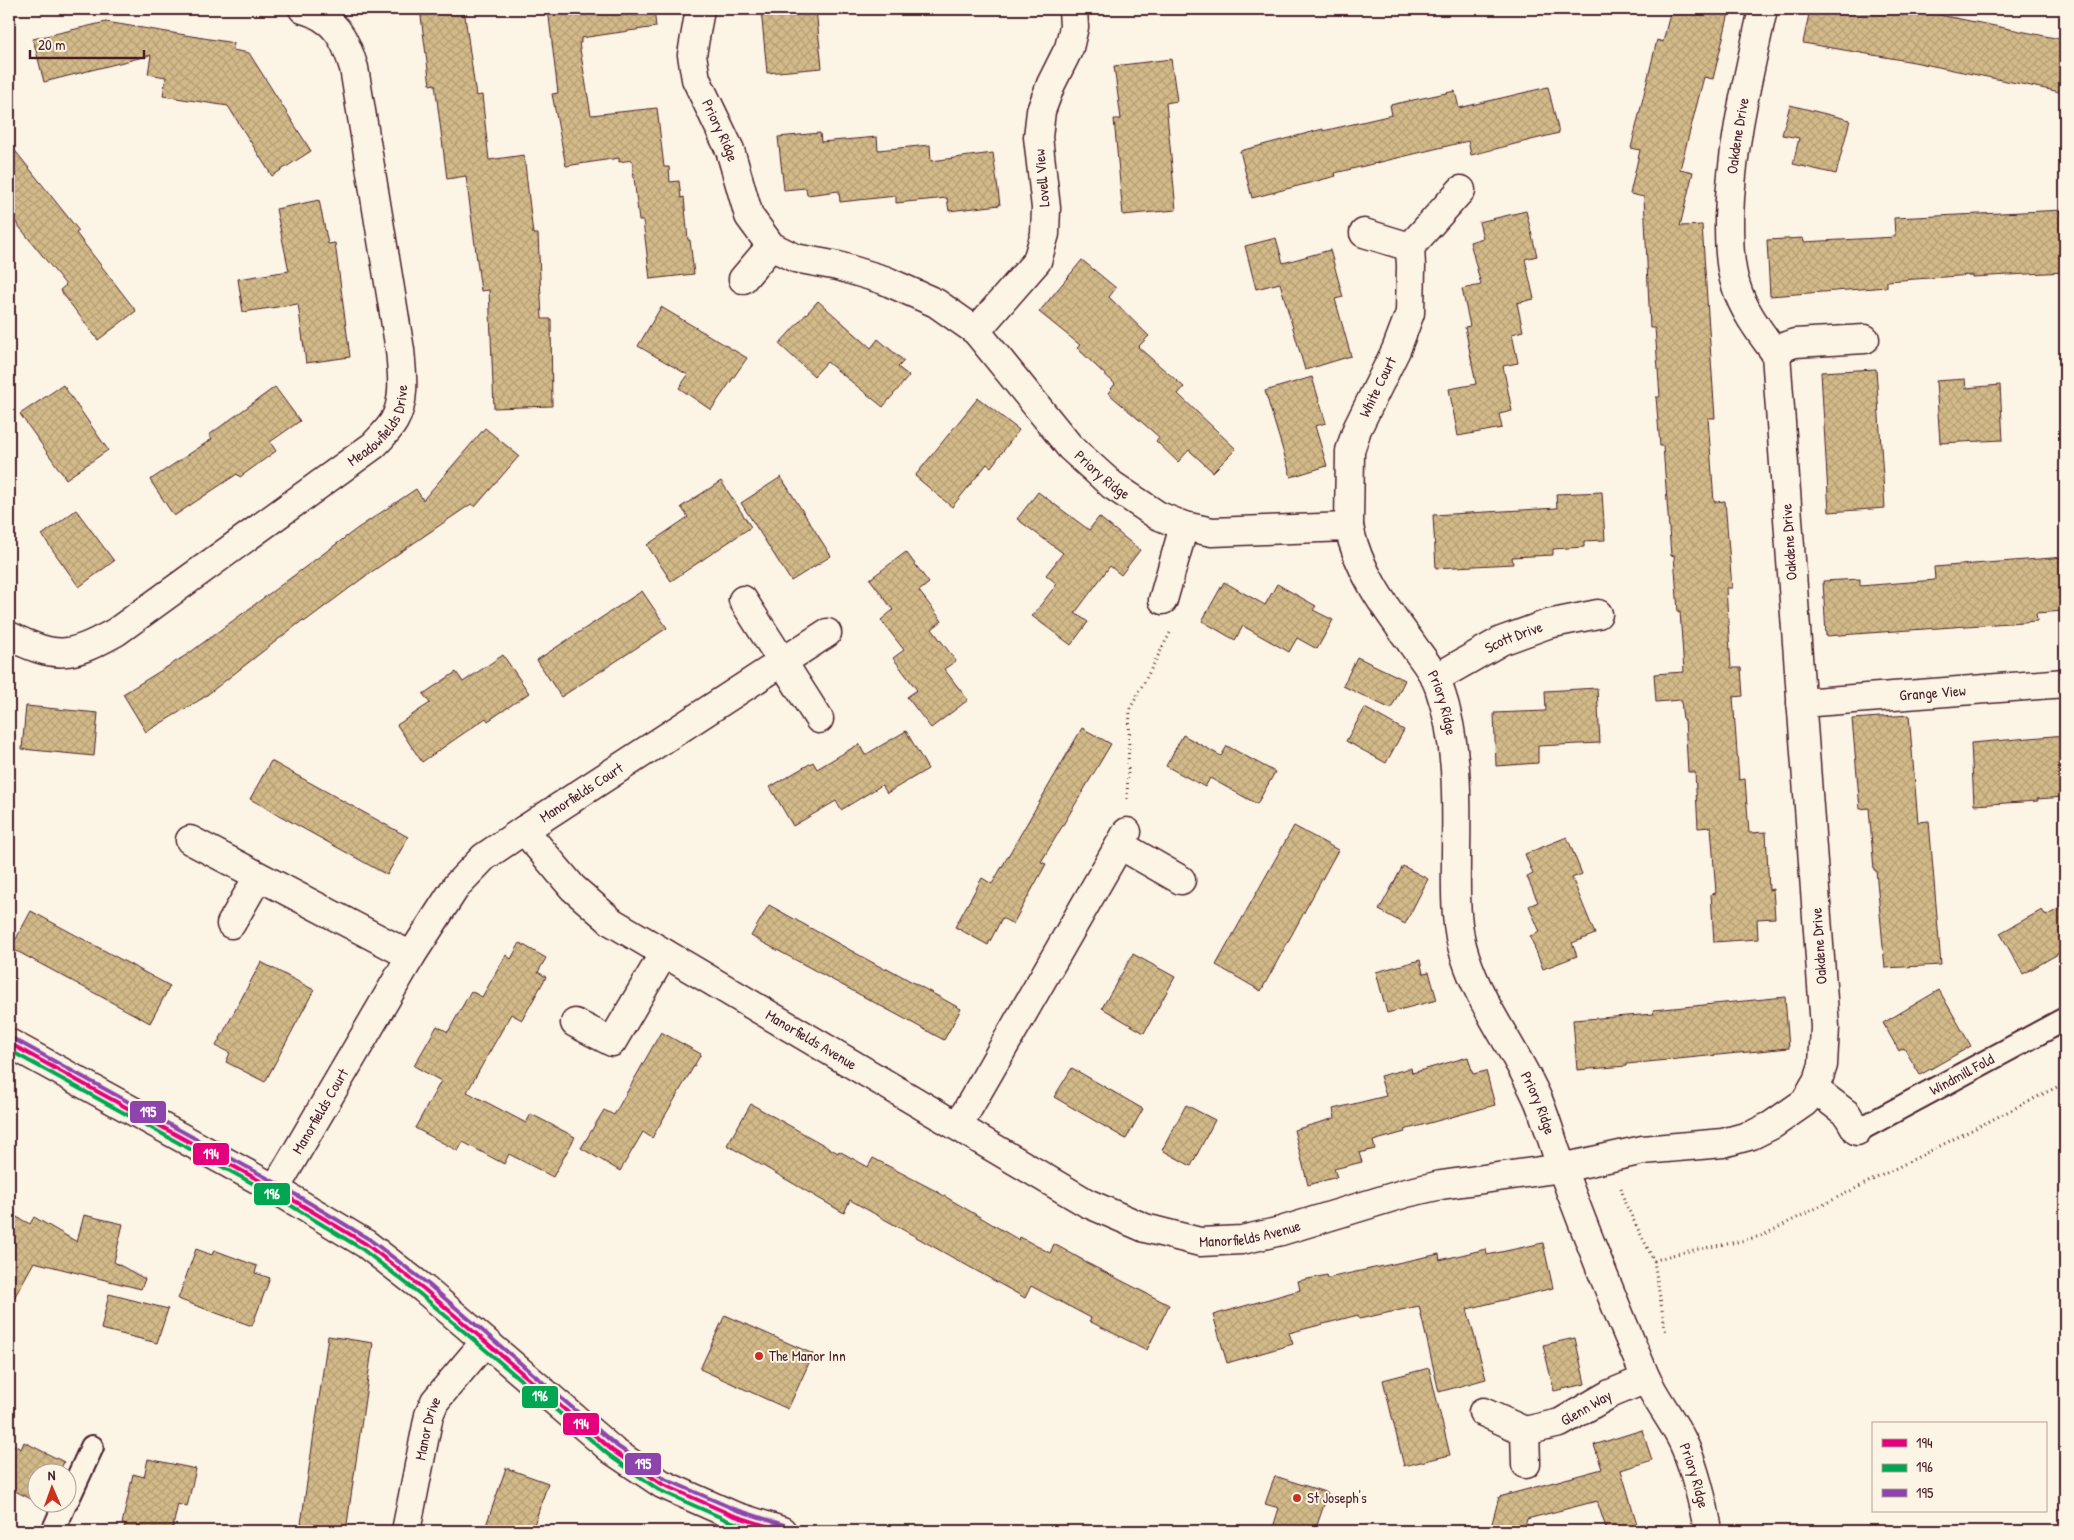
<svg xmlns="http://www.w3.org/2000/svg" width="2074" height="1540" font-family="'Patrick Hand',sans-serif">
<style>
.building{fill:url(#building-cross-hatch);stroke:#4a1f2b}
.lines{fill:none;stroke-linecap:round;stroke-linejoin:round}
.service-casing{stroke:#4a1f2b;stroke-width:26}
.minor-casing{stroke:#4a1f2b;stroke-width:31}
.tertiary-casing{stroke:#4a1f2b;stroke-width:31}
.path{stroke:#4a1f2b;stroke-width:3;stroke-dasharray:1 4;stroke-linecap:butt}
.service{stroke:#fcf5e5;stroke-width:22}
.minor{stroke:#fcf5e5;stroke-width:28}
.tertiary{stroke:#fcf5e5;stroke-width:28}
.bus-1-casing{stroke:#fcf5e5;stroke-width:8}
.bus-2-casing{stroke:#fcf5e5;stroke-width:8}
.bus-3-casing{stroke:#fcf5e5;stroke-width:8}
.bus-1{stroke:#e5007d;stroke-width:4}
.bus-2{stroke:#00a651;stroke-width:4}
.bus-3{stroke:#8e44ad;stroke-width:4}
.poi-dot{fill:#c8321e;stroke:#fcf5e5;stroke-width:2}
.labels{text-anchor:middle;stroke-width:4;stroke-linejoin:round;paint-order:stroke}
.street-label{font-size:15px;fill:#4a1f2b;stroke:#fcf5e5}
.poi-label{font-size:15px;fill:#4a1f2b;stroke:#fcf5e5;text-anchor:start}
.line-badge{stroke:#fcf5e5;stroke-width:2}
.badge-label{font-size:14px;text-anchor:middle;font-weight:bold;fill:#fff}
</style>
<defs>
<pattern id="building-cross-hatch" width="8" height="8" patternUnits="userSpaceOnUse" patternTransform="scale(1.25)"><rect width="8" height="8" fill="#d2ba89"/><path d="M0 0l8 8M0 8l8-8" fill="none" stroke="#b69f76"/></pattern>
</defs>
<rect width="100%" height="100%" fill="#fcf5e5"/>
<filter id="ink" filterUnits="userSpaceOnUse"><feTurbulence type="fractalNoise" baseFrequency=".02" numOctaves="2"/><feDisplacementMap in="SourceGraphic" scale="10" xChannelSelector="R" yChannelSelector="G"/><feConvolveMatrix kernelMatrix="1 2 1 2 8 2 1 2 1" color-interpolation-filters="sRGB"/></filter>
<g filter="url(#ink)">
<!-- building -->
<g class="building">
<path d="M420 9H464L476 96 482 95 489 160 524 155 533 234H538L542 319H551L552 406 494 408 489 290 481 291 466 176 447 179 435 84 430 85Z"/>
<path d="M548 9H654L656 27 581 38V43H579L591 115 657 108 664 167H669L670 182 679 181 681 198 684 197 688 240H690L694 274 650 279 643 221H639L632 160 619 162V158L566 166 552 94 558 93Z"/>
<path d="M761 9H816L822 68 767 73Z"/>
<path d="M1671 9H1730L1713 79 1704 77 1680 169 1693 172 1680 226 1702 225 1715 418H1708L1714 502 1725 501 1732 588H1726L1731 668H1741L1743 696 1733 697 1739 780 1745 779 1749 833 1766 832 1769 890 1773 889 1775 918 1757 919 1758 939 1714 942 1711 894 1716 893 1711 827 1698 828 1695 772H1688L1685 720H1683L1681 700 1656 702 1654 674 1684 672 1680 611 1678 612 1674 555 1671 556 1663 446H1660L1656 397H1660L1655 328H1650L1644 197 1630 194 1640 150 1631 148 1657 40 1663 42Z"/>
<path d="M1810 9H1910L2065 40V93L1914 62 1803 43Z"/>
<path d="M106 22 234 43 233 50 249 53 311 151 272 176 228 106 163 96 166 77 148 74 151 55 44 82 33 39Z"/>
<path d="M1171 59 1177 101 1166 103 1176 210 1123 215 1114 119H1121L1114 66Z"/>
<path d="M1548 87 1559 133 1471 155 1468 141 1335 173 1336 176 1252 198 1240 151 1323 129V131L1392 115 1390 105 1455 91 1459 108Z"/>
<path d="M1790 105 1850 120 1836 174 1793 164 1799 138 1782 135Z"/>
<path d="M820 133 821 142 877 137 878 150 930 145 931 161 993 153 1000 205 949 211 947 198 896 203V196L840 202 839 191 807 195 806 188 784 190 778 137Z"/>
<path d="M9 143 79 231 76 233 136 311 98 340 60 290 66 285 9 214Z"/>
<path d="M319 200 328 244 335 243 350 357 306 363 298 304 243 312 238 279 289 271 276 209Z"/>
<path d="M2065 210V272L1972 277V275L1887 281V287L1770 296 1767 240 1803 238 1804 242 1895 237 1894 218Z"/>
<path d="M1526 211 1537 256 1525 259 1534 299 1517 303 1523 331 1512 334 1518 363 1503 366 1512 411 1499 414 1502 428 1458 436 1449 389 1476 384 1465 327 1470 326 1462 289 1481 285 1470 242 1483 238 1479 222Z"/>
<path d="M1276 238 1283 263 1330 250 1343 297 1335 299 1351 356 1305 370 1280 283 1256 289 1245 246Z"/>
<path d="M1082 260 1116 288 1109 297 1149 336 1138 347 1184 387 1178 394 1236 449 1213 472 1189 450 1178 462 1156 441 1159 437 1108 393 1115 384 1077 348 1080 345 1039 312Z"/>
<path d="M818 301 871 348 878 339 904 361 898 367 909 376 883 407 827 362 814 376 779 344Z"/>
<path d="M661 307 747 358 711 410 679 388 688 375 638 346Z"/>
<path d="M1876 369 1885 508 1829 512 1821 372Z"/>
<path d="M1312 377 1326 423 1315 426 1327 466 1291 477 1265 391Z"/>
<path d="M1965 379 1966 388 2000 385 2003 440 1940 443 1936 381Z"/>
<path d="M63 385 108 450 66 479 20 414Z"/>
<path d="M275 387 300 421 270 442 276 451 240 477 237 474 174 516 150 480 212 439 209 435Z"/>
<path d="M978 398 1019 430 991 467 987 464 952 507 915 476Z"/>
<path d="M485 428 519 456 475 507 471 504 367 575 304 622 303 620 203 698 146 732 123 694 188 654 358 528 416 489 423 500Z"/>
<path d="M781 477 831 556 791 581 741 503Z"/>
<path d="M721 481 751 527 671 581 647 545 688 517 681 507Z"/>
<path d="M1038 492 1089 530 1099 517 1140 550 1121 575 1110 566 1075 613 1088 622 1071 645 1032 616 1057 584 1046 575 1063 553 1017 519Z"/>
<path d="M1602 492 1605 540 1584 541V547L1553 549V555L1512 557 1513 564 1436 568 1433 515 1557 508 1556 494Z"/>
<path d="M76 510 114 561 79 587 42 535Z"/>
<path d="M906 552 929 583 919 591 942 621 932 629 956 661 944 669 968 700 931 728 907 697 917 690 893 658 904 650 881 620 893 610 870 579Z"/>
<path d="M2065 557V611L2036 613 2037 621 1826 636 1823 581 1860 579V586L1935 580 1934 567Z"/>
<path d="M1224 582 1265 605 1277 584 1316 606 1313 610 1333 620 1317 649 1297 638 1289 652 1243 626 1235 640 1202 621Z"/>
<path d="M642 591 667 628 561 697 537 660Z"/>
<path d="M503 655 529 693 488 721 486 718 422 762 397 725 430 703 423 694 456 672 463 682Z"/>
<path d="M1357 657 1405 680 1391 709 1343 686Z"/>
<path d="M1597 688 1600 743 1538 746V763L1496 766 1494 713 1546 711 1545 691Z"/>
<path d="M26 706 98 713 94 756 22 749Z"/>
<path d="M1365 708 1404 730 1386 763 1346 741Z"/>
<path d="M1909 715 1918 822 1929 821 1941 965 1885 968 1876 870H1874L1869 808 1860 809 1852 719Z"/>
<path d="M1082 728 1111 744 1041 862 1046 864 1013 924 1002 918 988 945 955 927 982 878 992 884Z"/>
<path d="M906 731 928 769 887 793 882 785 841 810 836 801 793 826 770 787 813 762 817 769 859 744 865 755Z"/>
<path d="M1183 735 1221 756 1227 746 1275 772 1257 804 1210 778 1205 787 1166 766Z"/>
<path d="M2065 735V797L2037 799 2038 801 1974 805 1971 743Z"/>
<path d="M271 761 408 837 387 875 250 799Z"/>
<path d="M1294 826 1338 850 1261 991 1216 965Z"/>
<path d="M1567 837 1582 874 1572 878 1595 934 1572 943 1577 956 1543 969 1530 936 1540 932 1529 906 1538 902 1527 877 1533 874 1525 854Z"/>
<path d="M1403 866 1428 879 1405 924 1379 910Z"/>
<path d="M769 905 886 970 887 968 961 1009 944 1040 751 936Z"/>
<path d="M2065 905V950L2023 974 2000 933 2042 910 2046 916Z"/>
<path d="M31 911 170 986 150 1023 11 948Z"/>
<path d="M520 943 546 958 538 972 546 977 522 1020 511 1014 467 1092 526 1123 531 1114 575 1137 553 1177 509 1154 504 1164 463 1142 458 1151 415 1128 441 1081 414 1066 437 1026 448 1032 471 991 482 997 506 955 511 959Z"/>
<path d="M1133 954 1175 977 1144 1033 1102 1008Z"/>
<path d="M1420 960 1423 973 1429 972 1437 1000 1387 1013 1376 972Z"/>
<path d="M261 962 314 990 265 1082 226 1062 230 1053 216 1046Z"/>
<path d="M1939 990 1971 1046 1920 1075 1904 1048 1899 1051 1883 1023Z"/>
<path d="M1785 997 1789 1048 1627 1064V1066L1577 1070 1573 1020 1654 1014 1653 1010Z"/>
<path d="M661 1032 701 1054 652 1138 643 1132 620 1171 581 1148 604 1110 614 1115Z"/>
<path d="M1468 1057 1473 1074 1486 1071 1495 1105 1404 1130 1405 1132 1373 1141 1375 1149 1359 1153 1362 1162 1334 1169 1337 1177 1308 1185 1294 1130 1335 1118 1333 1109 1386 1096 1380 1076 1411 1068 1412 1073Z"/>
<path d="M1072 1068 1143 1109 1126 1139 1054 1097Z"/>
<path d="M751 1104 838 1153 839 1151 868 1167 873 1158 934 1190 1019 1240 1020 1237 1050 1253 1054 1244 1083 1260V1261L1169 1305 1147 1350 1089 1321 1091 1318 1031 1286 1025 1298 850 1200 844 1213 727 1145Z"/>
<path d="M1186 1105 1215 1120 1191 1166 1162 1150Z"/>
<path d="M9 1213 30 1224 34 1217 77 1242 84 1215 123 1224 114 1262 145 1279 141 1289 34 1262 9 1307Z"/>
<path d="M1543 1243 1553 1288 1467 1309 1486 1379 1439 1392 1419 1306 1359 1319 1358 1315 1289 1333 1293 1344 1227 1363 1213 1315 1300 1290 1298 1281 1327 1275 1328 1278 1439 1254 1440 1260 1486 1249 1487 1255Z"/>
<path d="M196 1249 212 1255 214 1250 257 1266 255 1273 270 1278 252 1326 178 1299Z"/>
<path d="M109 1294 168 1309 157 1343 101 1329Z"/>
<path d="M725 1315 813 1354 788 1409 700 1369Z"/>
<path d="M328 1336 373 1343 346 1531H300Z"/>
<path d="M1575 1338 1585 1384 1554 1391 1543 1345Z"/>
<path d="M1429 1368 1450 1455 1404 1466 1383 1380Z"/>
<path d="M1642 1430 1652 1460 1621 1470 1639 1531H1607L1597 1501 1527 1519 1524 1531H1508L1491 1527 1499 1497 1602 1469 1594 1445Z"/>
<path d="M9 1442 21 1449 24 1442 64 1462 59 1472H38V1502H44L43 1505 9 1488Z"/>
<path d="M148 1459 196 1469 187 1507 178 1504 172 1531H123L125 1525 122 1524 133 1474 144 1477Z"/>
<path d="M506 1468 548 1483 532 1531H484Z"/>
<path d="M1275 1476 1328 1493 1315 1531H1272L1279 1508 1265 1504Z"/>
</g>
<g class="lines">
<!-- service casing -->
<g class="service-casing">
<g id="service">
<path id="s1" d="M1857 1131 2065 1019"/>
<path d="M68 1499 92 1447"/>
<path d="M53 1531 66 1502"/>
</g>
</g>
<!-- minor casing -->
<g class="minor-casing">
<g id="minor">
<path id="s2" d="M700 9 692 55 696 79 730 150 749 216 771 246 795 258 838 266 884 280 936 303 976 331 1070 447 1112 485 1157 515 1184 526 1212 532 1349 527C1358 570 1384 606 1410 641 1420 656 1433 670 1439 687 1458 741 1457 797 1456 854 1456 887 1454 924 1465 956 1482 1009 1517 1051 1539 1102 1548 1124 1554 1147 1562 1169 1588 1238 1616 1308 1645 1376 1655 1399 1672 1419 1683 1442 1694 1466 1704 1505 1708 1531"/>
<path d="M1364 233 1410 247 1461 190"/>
<path d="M743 279 771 246"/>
<path d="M976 331 1037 261 1045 234 1046 208 1038 137 1041 111 1051 84 1069 48 1074 27 1073 9"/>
<path d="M1776 354 1786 346 1795 343 1865 339"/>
<path id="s3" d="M1349 527 1350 451 1357 429 1396 350 1410 313 1411 266 1410 247"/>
<path d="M743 600 819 719"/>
<path d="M1163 600 1184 526"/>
<path id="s4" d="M9 636C57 659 69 658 116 632L374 445C380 438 389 430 394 421 406 400 402 373 400 350L354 68C345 38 335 18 303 9"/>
<path id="s5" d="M1436 678 1501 641 1548 624 1598 614"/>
<path id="s6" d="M1801 703 2065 683"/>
<path id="s7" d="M524 830 573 888 612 922 1087 1203 1145 1228 1200 1242 1242 1240 1281 1231 1406 1193 1441 1185 1562 1168 1643 1150 1723 1143 1752 1135 1772 1125 1805 1102 1819 1077 1823 1065 1825 1027 1776 354C1760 332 1744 312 1736 286 1729 265 1729 240 1729 218 1731 147 1748 78 1763 9"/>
<path d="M190 840 411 956"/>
<path d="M1120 845 1181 880"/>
<path d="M231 924 258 877"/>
<path d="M575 1023 612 1042 664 953"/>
<path d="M1813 1088 1847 1114 1857 1131"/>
<path d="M958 1126 1127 832"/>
<path id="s8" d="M275 1189 411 956 457 885 484 857 524 830 827 633"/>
<path d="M1483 1412 1525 1431 1526 1464"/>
<path id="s9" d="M1525 1431 1560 1423 1610 1394 1646 1379"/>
<path id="s10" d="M406 1531 429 1415 435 1401 485 1342"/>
</g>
</g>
<!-- tertiary casing -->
<g class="tertiary-casing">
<path id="tertiary" d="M9 1043 275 1189 366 1244 424 1289 613 1451 662 1484 732 1515 782 1531"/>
</g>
<!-- path -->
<g class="path">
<path d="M1127 799 1130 709 1170 633"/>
<path d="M1621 1188 1625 1203 1654 1261 1666 1334"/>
<path d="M1654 1261C1690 1247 1727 1247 1763 1235L2065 1083"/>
</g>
<!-- service -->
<use href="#service" class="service"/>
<!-- minor -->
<use href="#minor" class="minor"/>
<!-- tertiary -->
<use href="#tertiary" class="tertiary"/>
<!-- bus-1 casing -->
<g class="bus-1-casing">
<path id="bus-1" d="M9 1043 275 1189 366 1244 424 1289 613 1451 662 1484 732 1515 782 1531"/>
</g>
<!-- bus-2 casing -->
<g class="bus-2-casing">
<path id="bus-2" d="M9 1050 272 1194 362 1249 420 1294 610 1456 659 1490 729 1521 762 1531"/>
</g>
<!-- bus-3 casing -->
<g class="bus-3-casing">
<path id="bus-3" d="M12 1038 278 1184 369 1239 428 1284 617 1446 665 1479 734 1509 784 1525"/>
</g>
<!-- bus-1 -->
<use href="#bus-1" class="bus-1"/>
<!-- bus-2 -->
<use href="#bus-2" class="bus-2"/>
<!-- bus-3 -->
<use href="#bus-3" class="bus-3"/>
</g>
</g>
<!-- markers -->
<g class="poi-dot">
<circle cx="759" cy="1356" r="5"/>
<circle cx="1297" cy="1498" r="5"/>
</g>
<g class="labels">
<!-- street labels -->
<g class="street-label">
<text dy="5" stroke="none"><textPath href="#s2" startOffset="128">Priory Ridge</textPath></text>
<text dy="5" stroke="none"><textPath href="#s7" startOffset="2411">Oakdene Drive</textPath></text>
<text transform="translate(1042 178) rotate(-95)" y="5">Lovell View</text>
<text dy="5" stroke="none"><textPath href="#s3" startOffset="146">White Court</textPath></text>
<text dy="5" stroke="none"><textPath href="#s4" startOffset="452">Meadowfields Drive</textPath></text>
<text dy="5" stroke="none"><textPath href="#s2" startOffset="672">Priory Ridge</textPath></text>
<text transform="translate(1789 542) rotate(-94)" y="5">Oakdene Drive</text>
<text dy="5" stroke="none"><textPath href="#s5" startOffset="88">Scott Drive</textPath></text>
<text dy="5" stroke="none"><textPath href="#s6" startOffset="132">Grange View</textPath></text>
<text dy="5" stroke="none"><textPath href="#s2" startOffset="1136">Priory Ridge</textPath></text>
<text dy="5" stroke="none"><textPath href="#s8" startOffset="510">Manorfields Court</textPath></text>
<text transform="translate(1819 946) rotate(-94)" y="5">Oakdene Drive</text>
<text dy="5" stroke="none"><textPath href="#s7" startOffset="359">Manorfields Avenue</textPath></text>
<text dy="5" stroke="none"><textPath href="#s1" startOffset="119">Windmill Fold</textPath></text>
<text dy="5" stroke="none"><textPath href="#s2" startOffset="1556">Priory Ridge</textPath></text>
<text dy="5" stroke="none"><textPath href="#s8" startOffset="90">Manorfields Court</textPath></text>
<text dy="5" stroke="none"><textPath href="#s7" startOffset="850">Manorfields Avenue</textPath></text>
<text dy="5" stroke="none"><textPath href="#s9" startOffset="66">Glenn Way</textPath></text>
<text dy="5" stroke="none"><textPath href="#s10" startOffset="105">Manor Drive</textPath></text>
<text dy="5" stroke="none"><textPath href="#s2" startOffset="1961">Priory Ridge</textPath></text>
</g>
<!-- poi labels -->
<g class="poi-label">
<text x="769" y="1361">The Manor Inn</text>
<text x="1307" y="1503">St Joseph's</text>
</g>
</g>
<g class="line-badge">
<rect x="129" y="1100" width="38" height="24" rx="5" fill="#8e44ad"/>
<rect x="192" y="1142" width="38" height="24" rx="5" fill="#e5007d"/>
<rect x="253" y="1182" width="38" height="24" rx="5" fill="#00a651"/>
<rect x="521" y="1385" width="38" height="24" rx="5" fill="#00a651"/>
<rect x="562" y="1412" width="38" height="24" rx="5" fill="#e5007d"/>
<rect x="624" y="1452" width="38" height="24" rx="5" fill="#8e44ad"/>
</g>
<g class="badge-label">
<text x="148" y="1117">195</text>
<text x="211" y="1159">194</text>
<text x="272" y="1199">196</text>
<text x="540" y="1401">196</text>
<text x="581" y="1429">194</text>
<text x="643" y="1469">195</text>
</g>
<!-- margin -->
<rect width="2074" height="1540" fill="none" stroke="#fcf5e5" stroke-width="30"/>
<rect x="15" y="15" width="2044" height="1510" fill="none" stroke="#4a1f2b" stroke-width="2" filter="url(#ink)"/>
<!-- legend -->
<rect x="1872" y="1422" width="175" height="90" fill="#fcf5e5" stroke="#b59f9b"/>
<rect x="1882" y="1439" width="25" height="8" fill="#e5007d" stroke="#b59f9b"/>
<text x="1916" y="1448" font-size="15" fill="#4a1f2b">194</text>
<rect x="1882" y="1464" width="25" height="8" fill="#00a651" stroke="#b59f9b"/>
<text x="1916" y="1472" font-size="15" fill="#4a1f2b">196</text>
<rect x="1882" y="1489" width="25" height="8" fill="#8e44ad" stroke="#b59f9b"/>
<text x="1916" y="1498" font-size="15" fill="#4a1f2b">195</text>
<!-- north arrow -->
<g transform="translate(52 1488) rotate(358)"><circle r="24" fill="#fcf5e5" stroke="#b59f9b"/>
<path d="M0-4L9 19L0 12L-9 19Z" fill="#c8321e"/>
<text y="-8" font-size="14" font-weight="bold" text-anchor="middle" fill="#4a1f2b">N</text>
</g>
<!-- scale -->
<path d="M30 50v8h114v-8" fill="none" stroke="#4a1f2b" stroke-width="2.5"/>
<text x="38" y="50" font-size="15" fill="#4a1f2b" stroke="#fcf5e5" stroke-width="4" paint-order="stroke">20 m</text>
</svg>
